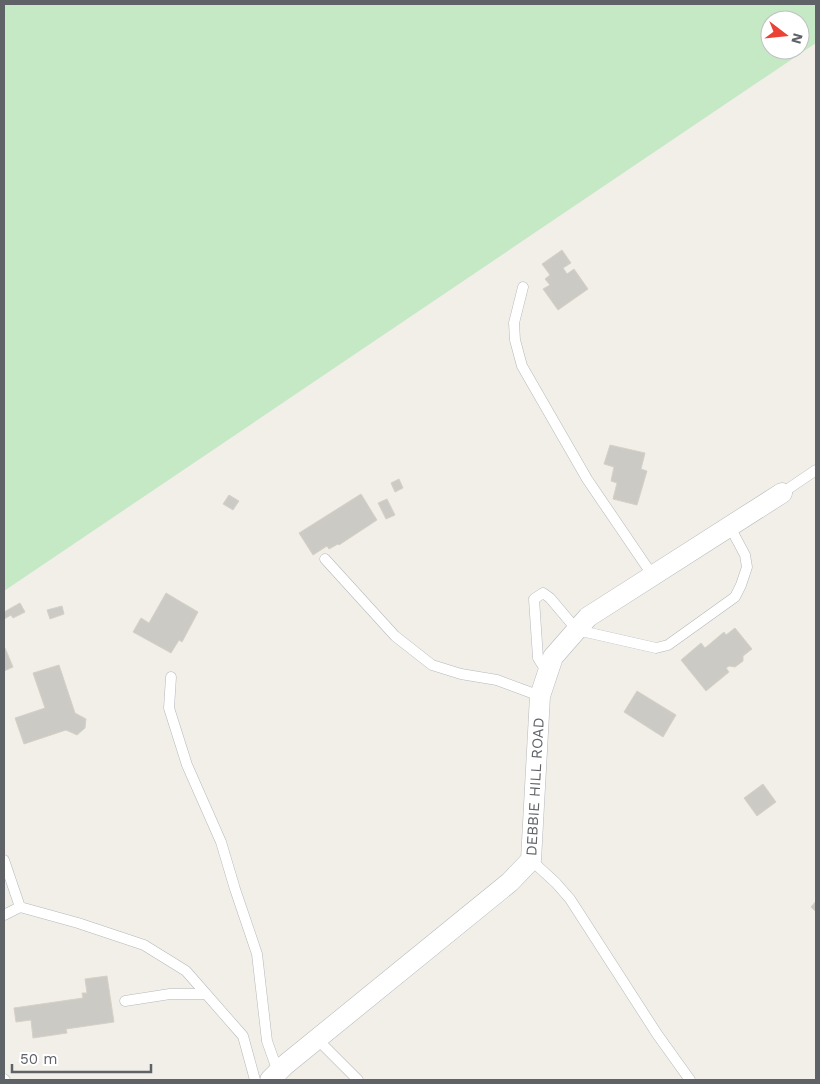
<svg xmlns="http://www.w3.org/2000/svg" width="820" height="1084" font-family="'Work Sans',sans-serif">
<style>
.green{fill:#c5e8c5;fill-rule:evenodd}
.building{fill:#cccac5;stroke:#d6d1c6}
.lines{fill:none;stroke-linecap:round;stroke-linejoin:round}
.lane-casing{stroke:#b5b8bc;stroke-width:11}
.street-casing{stroke:#b5b8bc;stroke-width:21}
.lane{stroke:#fff;stroke-width:10}
.street{stroke:#fff;stroke-width:20}
.labels{text-anchor:middle;stroke-width:4;stroke-linejoin:round;paint-order:stroke}
.street-label{font-size:15px;fill:#5f6368;stroke:#fff}
</style>
<rect width="100%" height="100%" fill="#f1efe8"/>
<!-- green -->
<path class="green" d="M4 4H816V43L4 591ZM770 20H800V50H770Z"/>
<!-- building -->
<g class="building">
<path d="M562 250 571 263 563 268 567 274 574 269 588 289 558 310 543 289 550 285 545 279 550 275 542 264Z"/>
<path d="M610 445 645 453 641 469 647 471 637 505 613 499 617 483 611 481 614 467 604 464Z"/>
<path d="M399 479 403 488 395 492 391 483Z"/>
<path d="M361 494 377 520 339 545 338 544 329 549 327 546 313 555 299 533Z"/>
<path d="M229 495 239 501 233 510 223 504Z"/>
<path d="M387 499 395 515 386 519 378 503Z"/>
<path d="M166 593 198 612 182 642 179 640 171 653 133 632 141 618 149 623Z"/>
<path d="M20 603 25 612 13 618 11 615 4 619V612Z"/>
<path d="M62 606 64 614 50 619 47 610Z"/>
<path d="M735 628 752 649 743 656V661L735 667 729 666 726 668 729 672 706 691 681 660 701 643 705 648 724 632 726 635Z"/>
<path d="M5 648 13 667 4 671V649Z"/>
<path d="M59 665 75 713 86 719 85 728 77 735 66 730 24 744 15 718 45 708 33 673Z"/>
<path d="M637 691 676 715 663 737 624 712Z"/>
<path d="M763 784 776 802 757 816 744 798Z"/>
<path d="M816 901V912L811 907Z"/>
<path d="M107 976 114 1022 66 1029 67 1033 33 1038 31 1020 16 1022 14 1008 83 998 82 993H87L85 979Z"/>
</g>
<g class="lines">
<!-- lane casing -->
<g class="lane-casing">
<g id="lane">
<path d="M523 287 514 323 515 340 522 366 587 479 653 576"/>
<path d="M782 493 816 470"/>
<path d="M325 559 395 636 432 665 461 674 497 680 540 696"/>
<path d="M547 672 538 658 534 599 543 593 550 598 577 630 656 648 668 645 735 597 741 585 747 567 745 555 730 527"/>
<path d="M171 677 169 708 187 765 221 842 235 889 257 954 267 1041 278 1072"/>
<path d="M4 860 20 907 78 923 144 945 186 971 243 1036 255 1080"/>
<path d="M531 860 556 883 570 899 657 1034 690 1080"/>
<path d="M4 915 20 907"/>
<path d="M125 1001 170 994H205"/>
<path d="M317 1039 358 1080"/>
<path d="M4 1079 5 1080"/>
</g>
</g>
<!-- street casing -->
<g class="street-casing">
<g id="street">
<path id="s1" d="M270 1080 285 1065 510 882 531 860 540 696 553 657 588 617 782 493"/>
</g>
</g>
<!-- lane -->
<use href="#lane" class="lane"/>
<!-- street -->
<use href="#street" class="street"/>
</g>
<g class="labels">
<!-- street labels -->
<g class="street-label">
<text dy="5" stroke="none"><textPath href="#s1" startOffset="415">DEBBIE HILL ROAD</textPath></text>
</g>
</g>
<!-- border -->
<rect width="820" height="1084" fill="none" stroke="#5f6368" stroke-width="10"/>
<!-- north arrow -->
<g transform="translate(785 35) rotate(106)"><circle r="24" fill="#ffffff" stroke="#bfc1c3"/>
<path d="M0-4L9 19L0 12L-9 19Z" fill="#ea4335"/>
<text y="-8" font-size="14" font-weight="bold" text-anchor="middle" fill="#5f6368">N</text>
</g>
<!-- scale -->
<path d="M12 1064v8h139v-8" fill="none" stroke="#5f6368" stroke-width="2.5"/>
<text x="20" y="1064" font-size="15" fill="#5f6368" stroke="#ffffff" stroke-width="4" paint-order="stroke">50 m</text>
</svg>
